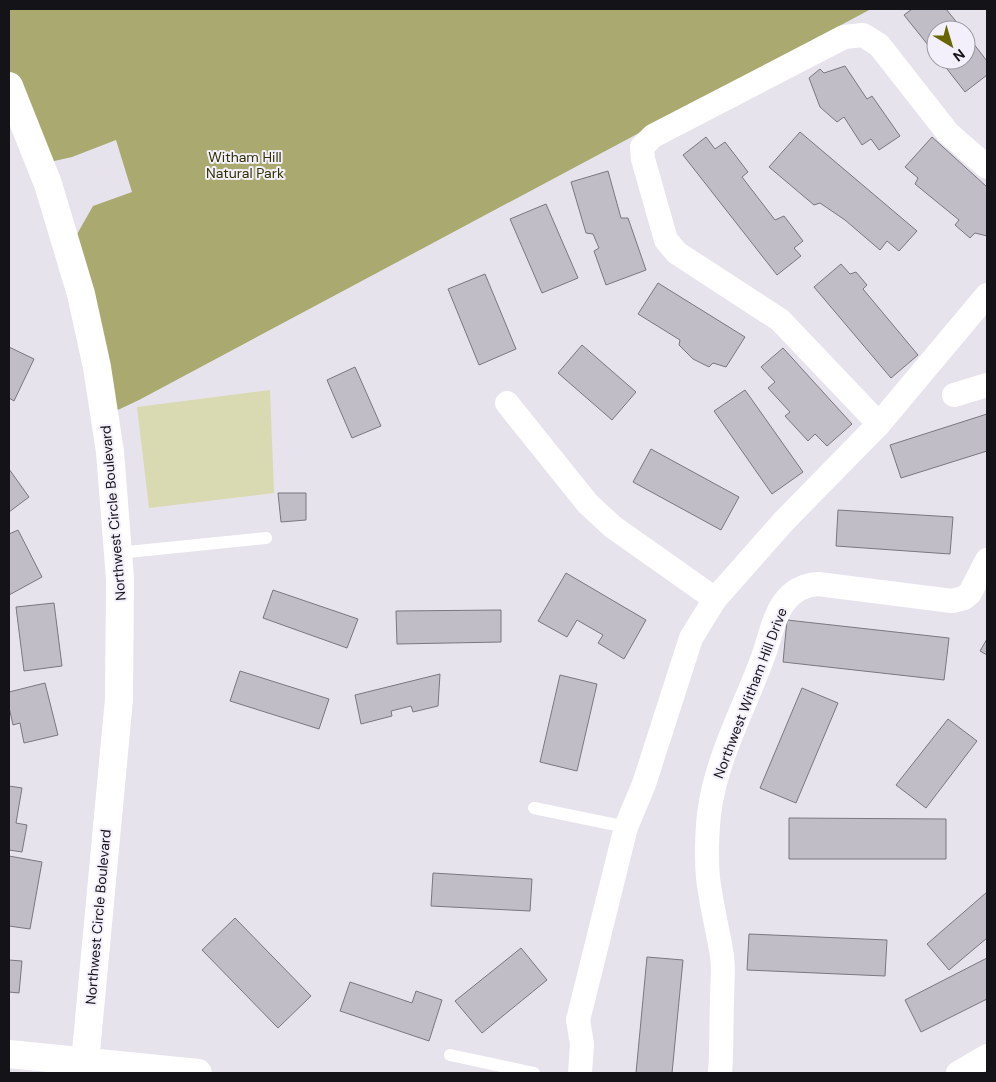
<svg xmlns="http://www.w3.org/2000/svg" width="996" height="1082" font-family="'DM Sans',sans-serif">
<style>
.green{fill:#d9dab1}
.forest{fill:#a9a970}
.building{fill:#c0bdc7;stroke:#7a7780}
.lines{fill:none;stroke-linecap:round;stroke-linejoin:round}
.lane{stroke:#fff;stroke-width:12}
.street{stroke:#fff;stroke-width:24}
.secondary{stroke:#fff;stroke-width:28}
.labels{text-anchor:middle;stroke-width:4;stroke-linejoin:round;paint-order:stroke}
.park-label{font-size:14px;fill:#303001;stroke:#f3f0fb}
.street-label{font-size:14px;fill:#141317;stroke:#f3f0fb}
</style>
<rect width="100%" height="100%" fill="#e6e3ed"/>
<!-- green -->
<path class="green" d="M270 390 274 493 149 508 137 407Z"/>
<!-- forest -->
<path class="forest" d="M9 9H871L139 400 105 416 68 250 93 206 132 192 116 140 72 157 41 164 9 86Z"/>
<!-- building -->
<g class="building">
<path d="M912 9H946L963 30H936V55L904 15Z"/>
<path d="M966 34 987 61V75L965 92 940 60H966Z"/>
<path d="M845 66 867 99 872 96 900 136 879 150 871 139 862 145 844 117 837 122 820 107 809 78 820 69 824 73Z"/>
<path d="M800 132 917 231 899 251 887 241 880 250 845 220 820 203 814 205 769 167Z"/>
<path d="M706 137 715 149 725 142 748 172 742 177 775 220 784 216 803 241 794 248 801 256 777 275 683 155Z"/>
<path d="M932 137 987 187V236L975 233 970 238 955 225 959 220 915 184 918 178 905 167Z"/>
<path d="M608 171 621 218H628L646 270 606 285 594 251 599 248 593 234 586 233 571 182Z"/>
<path d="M546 204 578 278 542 293 510 219Z"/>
<path d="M841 264 850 274 856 272 867 285 863 289 918 355 891 378 814 287Z"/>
<path d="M485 274 516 349 479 365 448 289Z"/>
<path d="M658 283 745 337 726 367 713 363 709 367 693 359 679 345 680 340 638 314Z"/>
<path d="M582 345 636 392 612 420 558 373Z"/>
<path d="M9 347 34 359 14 401 9 398Z"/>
<path d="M783 348 852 424 827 446 815 434 808 441 785 416 790 412 768 388 775 382 761 367Z"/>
<path d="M355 367 381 426 352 438 327 380Z"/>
<path d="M745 390 803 472 772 494 714 411Z"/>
<path d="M987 414V451L901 478 890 445Z"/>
<path d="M651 449 739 497 721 530 633 482Z"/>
<path d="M9 469 29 497 9 512Z"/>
<path d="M278 493H306V520L281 522Z"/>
<path d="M838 510 953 517 950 554 836 546Z"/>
<path d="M18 530 42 577 9 595V534Z"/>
<path d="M566 573 646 620 624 659 598 643 603 635 577 620 567 637 538 621Z"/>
<path d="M273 590 358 619 347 648 263 618Z"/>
<path d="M54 603 62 666 24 671 16 607Z"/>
<path d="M501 610V642L397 644 396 611Z"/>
<path d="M787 620 949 638 944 680 783 662Z"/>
<path d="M987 639V655L980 651Z"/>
<path d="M240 671 329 699 319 729 230 701Z"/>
<path d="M440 674 438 706 413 712 411 706 391 711 392 716 361 724 355 695Z"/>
<path d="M560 675 597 684 577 771 540 762Z"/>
<path d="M45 683 58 735 24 743 20 723 13 725 9 707V692Z"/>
<path d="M802 688 838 703 796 803 760 788Z"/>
<path d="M948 719 977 741 926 808 896 785Z"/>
<path d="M9 786 22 788 16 823 27 825 22 852 9 850Z"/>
<path d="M789 818 946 819V859H789Z"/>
<path d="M9 856 42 862 30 929 9 926Z"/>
<path d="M433 873 532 879 530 911 431 906Z"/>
<path d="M987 892V938L949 970 927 944Z"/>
<path d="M235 918 311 996 278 1028 202 950Z"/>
<path d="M749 934 887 940 885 976 747 970Z"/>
<path d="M521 948 547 980 482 1033 455 1001Z"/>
<path d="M647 957 683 960 672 1073H636Z"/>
<path d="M987 958V999L921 1032 905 1000Z"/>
<path d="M9 960 22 961 19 993 9 992Z"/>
<path d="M350 982 412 1003 416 991 442 1000 429 1041 340 1011Z"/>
</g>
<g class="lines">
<!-- lane -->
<g class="lane">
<path d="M118 553 266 538"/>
<path d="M534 808 626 827"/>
<path d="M450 1055 534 1073"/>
</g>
<!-- street -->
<g class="street">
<path d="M954 395 987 385"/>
<path d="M507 403 588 504 613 527 715 599"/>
<path d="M879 424 780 320 677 253 666 240 643 159 642 147 653 136 844 37 863 35 879 45 948 133 987 167"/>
<path d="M580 1073 582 1044 578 1020 626 827 644 784 691 638 715 599 784 521 879 424 987 295"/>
<path d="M720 1073C722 1049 721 1025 722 1001 722 987 724 971 722 956 718 930 711 904 708 878 706 857 707 835 709 814 716 758 744 709 763 657 774 627 777 587 818 584L952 601 964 598 970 593 987 560"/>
<path d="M958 1073 987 1056"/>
</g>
<!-- secondary -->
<g class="secondary">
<path d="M9 86 48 184 81 294 97 367 110 452 120 579 119 699 84 1073"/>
<path d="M9 1054 198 1073"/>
</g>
</g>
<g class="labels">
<!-- park labels -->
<g class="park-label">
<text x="245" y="162">Witham Hill<tspan x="245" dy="16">Natural Park</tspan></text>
</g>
<!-- street labels -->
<g class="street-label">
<text transform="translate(113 513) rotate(-95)" y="5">Northwest Circle Boulevard</text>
<text transform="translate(750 693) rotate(-69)" y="5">Northwest Witham Hill Drive</text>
<text transform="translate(98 917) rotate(-85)" y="5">Northwest Circle Boulevard</text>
</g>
</g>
<!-- border -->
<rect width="996" height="1082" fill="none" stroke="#141317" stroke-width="20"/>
<!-- north arrow -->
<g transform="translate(951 45) rotate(142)"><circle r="24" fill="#f3f0fb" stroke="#9a98a0"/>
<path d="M0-4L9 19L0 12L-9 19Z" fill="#676600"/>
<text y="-8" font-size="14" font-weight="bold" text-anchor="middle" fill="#141317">N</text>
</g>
</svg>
